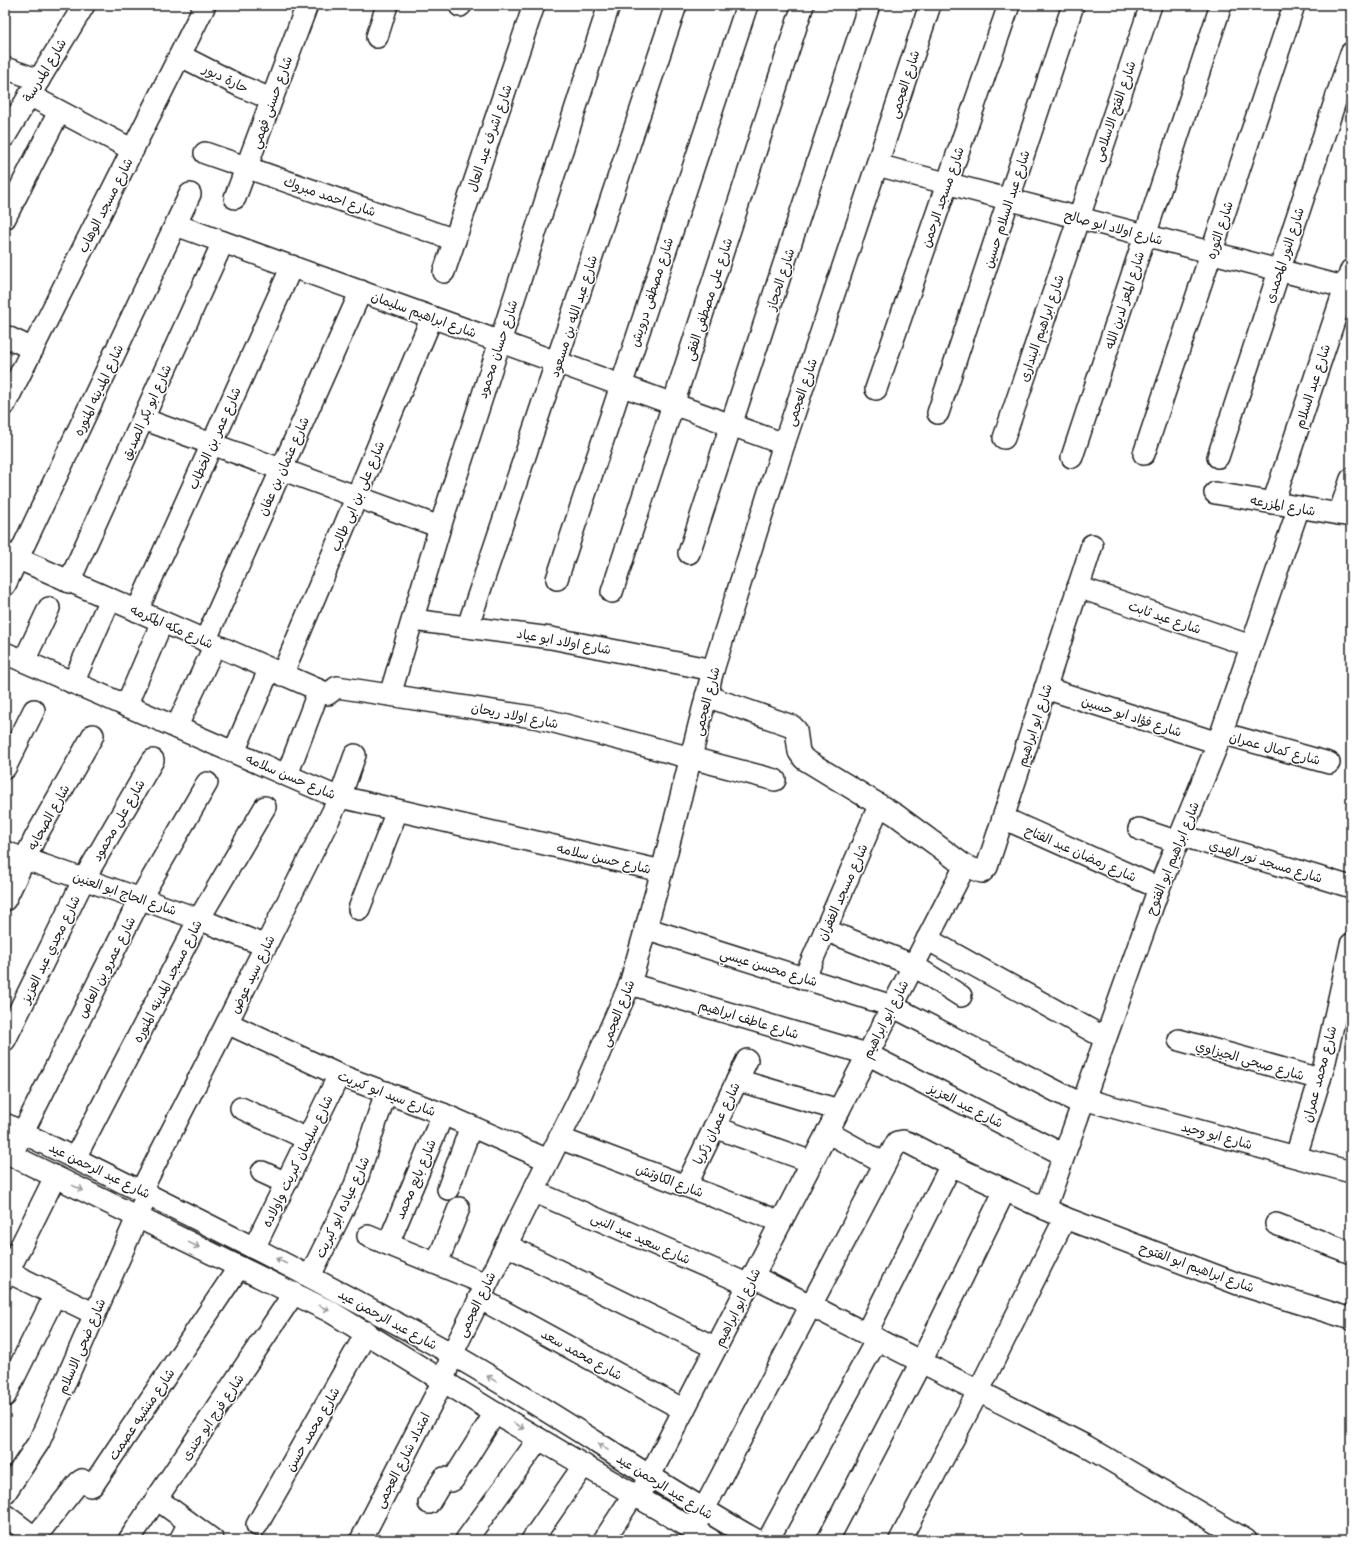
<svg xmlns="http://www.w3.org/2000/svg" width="1356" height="1545" font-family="Mynerve,'Playpen Sans Arabic',sans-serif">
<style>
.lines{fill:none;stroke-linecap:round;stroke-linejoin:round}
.minor-casing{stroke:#1c1c1c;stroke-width:24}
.minor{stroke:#fff;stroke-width:21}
.oneway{stroke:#999}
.labels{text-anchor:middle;stroke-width:3;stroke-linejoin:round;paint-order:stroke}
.street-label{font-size:13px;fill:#1c1c1c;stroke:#fff}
</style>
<rect width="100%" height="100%" fill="#fff"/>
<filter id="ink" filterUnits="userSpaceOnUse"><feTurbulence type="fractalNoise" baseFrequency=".025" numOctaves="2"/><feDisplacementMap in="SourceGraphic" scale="8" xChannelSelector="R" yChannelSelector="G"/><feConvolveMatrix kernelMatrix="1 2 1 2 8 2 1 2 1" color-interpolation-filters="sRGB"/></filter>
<g filter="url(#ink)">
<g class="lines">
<!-- minor casing -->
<g class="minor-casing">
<g id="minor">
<path d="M460 6 461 5"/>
<path d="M377 37 387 5"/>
<path d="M181 56 240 86 271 99"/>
<path d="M5 68 39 80"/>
<path d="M29 95 133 150"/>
<path d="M5 136 84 5"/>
<path d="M205 153 455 240"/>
<path d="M877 165 1351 289"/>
<path d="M235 198 307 5"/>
<path d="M5 218 59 112"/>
<path d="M176 225 784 444"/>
<path d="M444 272 534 5"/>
<path d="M5 336 33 349"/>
<path d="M876 389 1009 5"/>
<path d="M5 404 205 5"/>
<path d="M938 413 1073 5"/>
<path d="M143 419 440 527"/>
<path d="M1004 438 1151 5"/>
<path d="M1144 454 1294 5"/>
<path d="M1072 457 1221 5"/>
<path d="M1218 457 1351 53"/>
<path d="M1215 493 1351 516"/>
<path d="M1273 503 1351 270"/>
<path d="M1339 514 1351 479"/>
<path d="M5 553 328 694 337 687 539 718 775 780"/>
<path d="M689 553 869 5"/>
<path d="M557 579 747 5"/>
<path d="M69 582 223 242"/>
<path d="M5 585 190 194"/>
<path d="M1078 587 1251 646"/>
<path d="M612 592 803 5"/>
<path d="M137 611 292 266"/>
<path d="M413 620 551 638 713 670"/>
<path d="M468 626 676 5"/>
<path d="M205 641 361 291"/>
<path d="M5 653 332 795 662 871"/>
<path d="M24 661 49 608"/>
<path d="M282 675 432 317"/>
<path d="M73 683 110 599"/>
<path d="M1045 688 1218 743"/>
<path d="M390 695 440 527 609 5"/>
<path d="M706 696 792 726 796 730 799 752 804 759 896 815 965 866 982 872 987 867 1092 545"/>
<path d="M126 706 162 622"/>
<path d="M176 728 215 645"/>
<path d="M1221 733 1329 763"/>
<path d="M234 752 269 670"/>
<path d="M5 768 34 710"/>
<path d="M287 775 319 690"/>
<path d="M1003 818 1159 888"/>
<path d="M1139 829 1178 842"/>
<path d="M1180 835 1351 887"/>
<path d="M5 852 199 919 266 946"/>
<path d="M5 900 35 838 93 735"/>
<path d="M359 909 397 811"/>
<path d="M645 928 892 1006 1081 1104"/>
<path d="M825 930 913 965 961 996"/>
<path d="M927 939 1105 1038"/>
<path d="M804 979 879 806"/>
<path d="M630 984 867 1054 1064 1155"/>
<path d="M227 1023 339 1075 443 1114 548 1160"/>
<path d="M5 1040 84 879 153 760"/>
<path d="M1179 1040 1320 1079"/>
<path d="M737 1080 839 1110"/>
<path d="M1083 1099 1351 1172"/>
<path d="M241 1108 307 1139"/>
<path d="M5 1124C155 1198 305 1271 450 1353 554 1412 652 1481 756 1540"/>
<path d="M714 1127 812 1162"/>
<path d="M827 1132 885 1164"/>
<path d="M559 1138 781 1222"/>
<path d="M17 1144 140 899 207 783"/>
<path d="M5 1152 331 1312 495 1413 711 1540"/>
<path d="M1296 1156 1324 1066 1351 944"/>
<path d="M75 1158 199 919 265 807"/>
<path d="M262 1172 286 1183"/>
<path d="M686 1186 747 1060"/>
<path d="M448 1189 471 1126"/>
<path d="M141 1191 227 1023 340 797 355 755"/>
<path d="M533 1191 749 1285"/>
<path d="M1045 1209 1159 888 1218 743 1299 507"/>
<path d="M1276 1224 1351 1253"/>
<path d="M368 1236 486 1284"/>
<path d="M388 1244 443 1114"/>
<path d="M506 1245 716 1348"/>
<path d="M254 1248 339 1075"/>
<path d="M437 1263 459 1208"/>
<path d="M8 1272 95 1314"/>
<path d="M310 1276 355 1185 386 1092"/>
<path d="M753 1276 1086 1446 1246 1540"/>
<path d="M5 1278 55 1177"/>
<path d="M479 1298 684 1410"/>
<path d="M866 1334 951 1165"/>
<path d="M5 1396 55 1295"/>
<path d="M643 1489 965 866"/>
<path d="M5 1493 39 1442 143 1204"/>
<path d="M157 1499 213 1540"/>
<path d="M429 1503 444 1478 451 1481 453 1480 495 1413"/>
<path d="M5 1515 38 1540"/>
<path d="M257 1525 367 1332"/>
<path d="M693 1530 885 1164 897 1142 903 1141 909 1143 951 1165 1065 1218 1238 1284 1351 1319"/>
<path d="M33 1540 79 1482 82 1480 90 1486 93 1485 239 1267"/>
<path d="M129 1540 294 1293"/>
<path d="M180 1540 189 1523"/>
<path d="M361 1540 443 1381 452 1354 578 1101 630 984 662 871 713 670 784 444 930 5"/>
<path d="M466 1540 539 1439"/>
<path d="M532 1540 584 1465"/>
<path d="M604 1540 634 1494"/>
<path d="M768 1540 877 1339"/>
<path d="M828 1540 921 1362 1005 1190"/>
<path d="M900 1540 978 1392 1065 1218"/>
</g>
</g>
<!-- minor -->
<use href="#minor" class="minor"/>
</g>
<!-- one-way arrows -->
<defs><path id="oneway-shaft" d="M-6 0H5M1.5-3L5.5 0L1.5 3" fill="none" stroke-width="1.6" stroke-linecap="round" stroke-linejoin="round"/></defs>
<g class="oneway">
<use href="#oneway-shaft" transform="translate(78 1188) rotate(26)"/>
<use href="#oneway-shaft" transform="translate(194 1245) rotate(26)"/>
<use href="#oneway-shaft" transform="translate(281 1261) rotate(-153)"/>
<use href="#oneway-shaft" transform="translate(324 1308) rotate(27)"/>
<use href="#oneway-shaft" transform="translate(492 1379) rotate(-149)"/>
<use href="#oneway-shaft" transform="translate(519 1426) rotate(31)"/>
<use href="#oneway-shaft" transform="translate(603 1447) rotate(-148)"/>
</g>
</g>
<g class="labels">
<!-- street labels -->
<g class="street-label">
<text transform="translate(44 70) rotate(-59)" y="5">شارع المدرسة</text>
<text transform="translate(226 78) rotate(26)" y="5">حارة دبور</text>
<text transform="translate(904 84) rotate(-72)" y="5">شارع العجمى</text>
<text transform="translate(271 102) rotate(-70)" y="5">شارع حسنى فهمي</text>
<text transform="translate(1114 111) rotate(-71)" y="5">شارع الفتح الاسلامى</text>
<text transform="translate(489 138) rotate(-71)" y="5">شارع اشرف عبد العال</text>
<text transform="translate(330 196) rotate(19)" y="5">شارع احمد مبروك</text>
<text transform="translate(942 197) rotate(-71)" y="5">شارع مسجد الرحمن</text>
<text transform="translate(105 205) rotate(-63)" y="5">شارع مسجد الوهاب</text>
<text transform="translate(1006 209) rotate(-72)" y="5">شارع عبد السلام حسين</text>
<text transform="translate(1114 227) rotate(15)" y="5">شارع اولاد ابو صالح</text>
<text transform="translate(1219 230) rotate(-72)" y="5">شارع الثوره</text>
<text transform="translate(1284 255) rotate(-72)" y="5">شارع النور المحمدى</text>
<text transform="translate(780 279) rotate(-72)" y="5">شارع الحجاز</text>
<text transform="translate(651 292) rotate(-72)" y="5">شارع مصطفى درويش</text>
<text transform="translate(708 299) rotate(-72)" y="5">شارع على مصطفى الفقى</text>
<text transform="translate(1124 300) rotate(-72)" y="5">شارع المعز لدين الله</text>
<text transform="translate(424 314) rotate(20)" y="5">شارع ابراهيم سليمان</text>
<text transform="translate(573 316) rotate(-72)" y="5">شارع عبد الله بن مسعود</text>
<text transform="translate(1041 328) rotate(-71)" y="5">شارع ابراهيم البندارى</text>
<text transform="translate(497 349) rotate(-72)" y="5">شارع حسان محمود</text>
<text transform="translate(1312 386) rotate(-72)" y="5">شارع عبد السلام</text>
<text transform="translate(98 390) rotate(-65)" y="5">شارع المدينه المنوره</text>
<text transform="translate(801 392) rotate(-71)" y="5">شارع العجمى</text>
<text transform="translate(146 412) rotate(-66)" y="5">شارع ابو بكر الصديق</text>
<text transform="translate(214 438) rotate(-66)" y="5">شارع عمر بن الخطاب</text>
<text transform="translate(283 466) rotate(-66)" y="5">شارع عثمان بن عفان</text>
<text transform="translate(357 496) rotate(-67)" y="5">شارع على بن ابى طالب</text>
<text transform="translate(1283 505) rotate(10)" y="5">شارع المزرعه</text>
<text transform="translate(1165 617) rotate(19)" y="5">شارع عيد ثابت</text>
<text transform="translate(172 626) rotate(24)" y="5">شارع مكه المكرمه</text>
<text transform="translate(564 641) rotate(10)" y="5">شارع اولاد ابو عياد</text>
<text transform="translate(706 701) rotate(-75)" y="5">شارع العجمى</text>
<text transform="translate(515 715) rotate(11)" y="5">شارع اولاد ريحان</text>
<text transform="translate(1132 716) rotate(18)" y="5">شارع فؤاد ابو حسين</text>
<text transform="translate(1034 725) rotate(-72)" y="5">شارع ابو ابراهيم</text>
<text transform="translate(1275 748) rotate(15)" y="5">شارع كمال عمران</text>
<text transform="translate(291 776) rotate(23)" y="5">شارع حسن سلامه</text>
<text transform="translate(48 817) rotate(-61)" y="5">شارع الصحابه</text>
<text transform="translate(118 820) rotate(-60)" y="5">شارع على محمود</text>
<text transform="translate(1081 853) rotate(24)" y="5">شارع رمضان عبد الفتاح</text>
<text transform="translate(604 858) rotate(13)" y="5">شارع حسن سلامه</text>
<text transform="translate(1172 858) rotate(-68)" y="5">شارع ابراهيم ابو الفتوح</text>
<text transform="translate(1266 861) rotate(17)" y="5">شارع مسجد نور الهدي</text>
<text transform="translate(842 892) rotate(-66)" y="5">شارع مسجد الغفران</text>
<text transform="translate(125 893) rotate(19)" y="5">شارع الحاج ابو العنين</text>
<text transform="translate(50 949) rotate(-64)" y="5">شارع مجدي عبد العزيز</text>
<text transform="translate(106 967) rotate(-63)" y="5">شارع عمرو بن العاص</text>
<text transform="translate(769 967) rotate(17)" y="5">شارع محسن عيسي</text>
<text transform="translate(252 974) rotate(-64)" y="5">شارع سيد عوض</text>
<text transform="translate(167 981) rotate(-63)" y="5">شارع مسجد المدينه المنوره</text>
<text transform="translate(617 1013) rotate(-68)" y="5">شارع العجمى</text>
<text transform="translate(749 1019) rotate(17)" y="5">شارع عاطف ابراهيم</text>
<text transform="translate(885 1019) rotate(-63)" y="5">شارع ابو ابراهيم</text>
<text transform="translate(1250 1060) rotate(16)" y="5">شارع صبحى الجيزاوي</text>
<text transform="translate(1319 1074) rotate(-75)" y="5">شارع محمد عمران</text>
<text transform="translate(387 1093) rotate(21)" y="5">شارع سيد ابو كبريت</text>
<text transform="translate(966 1105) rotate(27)" y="5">شارع عبد العزيز</text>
<text transform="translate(716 1123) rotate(-64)" y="5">شارع عمران زكريا</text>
<text transform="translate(1217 1135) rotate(15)" y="5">شارع ابو وحيد</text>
<text transform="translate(297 1161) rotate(-64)" y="5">شارع سليمان كبريت واولاده</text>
<text transform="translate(100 1170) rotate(26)" y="5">شارع عبد الرحمن عيد</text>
<text transform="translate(415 1179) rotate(-67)" y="5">شارع بايع محمد</text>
<text transform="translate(670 1180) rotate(21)" y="5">شارع الكاوتش</text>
<text transform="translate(342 1207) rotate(-65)" y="5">شارع عياده ابو كبريت</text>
<text transform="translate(641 1238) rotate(24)" y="5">شارع سعيد عبد النبى</text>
<text transform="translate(1197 1267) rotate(20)" y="5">شارع ابراهيم ابو الفتوح</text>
<text transform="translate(476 1304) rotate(-64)" y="5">شارع العجمى</text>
<text transform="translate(737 1307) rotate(-63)" y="5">شارع ابو ابراهيم</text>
<text transform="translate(388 1319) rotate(29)" y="5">شارع عبد الرحمن عيد</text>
<text transform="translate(81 1346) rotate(-67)" y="5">شارع ضحى الاسلام</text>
<text transform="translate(582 1354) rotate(29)" y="5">شارع محمد سعد</text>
<text transform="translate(141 1414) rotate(-56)" y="5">شارع منشيه عصمت</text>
<text transform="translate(212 1417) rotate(-56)" y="5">شارع فرج ابو جندى</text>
<text transform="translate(312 1429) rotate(-60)" y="5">شارع محمد حسن</text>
<text transform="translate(402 1460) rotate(-63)" y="5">امتداد شارع العجمى</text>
<text transform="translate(665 1486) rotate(32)" y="5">شارع عبد الرحمن عيد</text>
</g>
</g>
<!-- margin -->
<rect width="1356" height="1545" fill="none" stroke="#fff" stroke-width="20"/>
<rect x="10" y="10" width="1336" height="1525" fill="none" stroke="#1c1c1c" stroke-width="1.5" filter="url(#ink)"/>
</svg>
